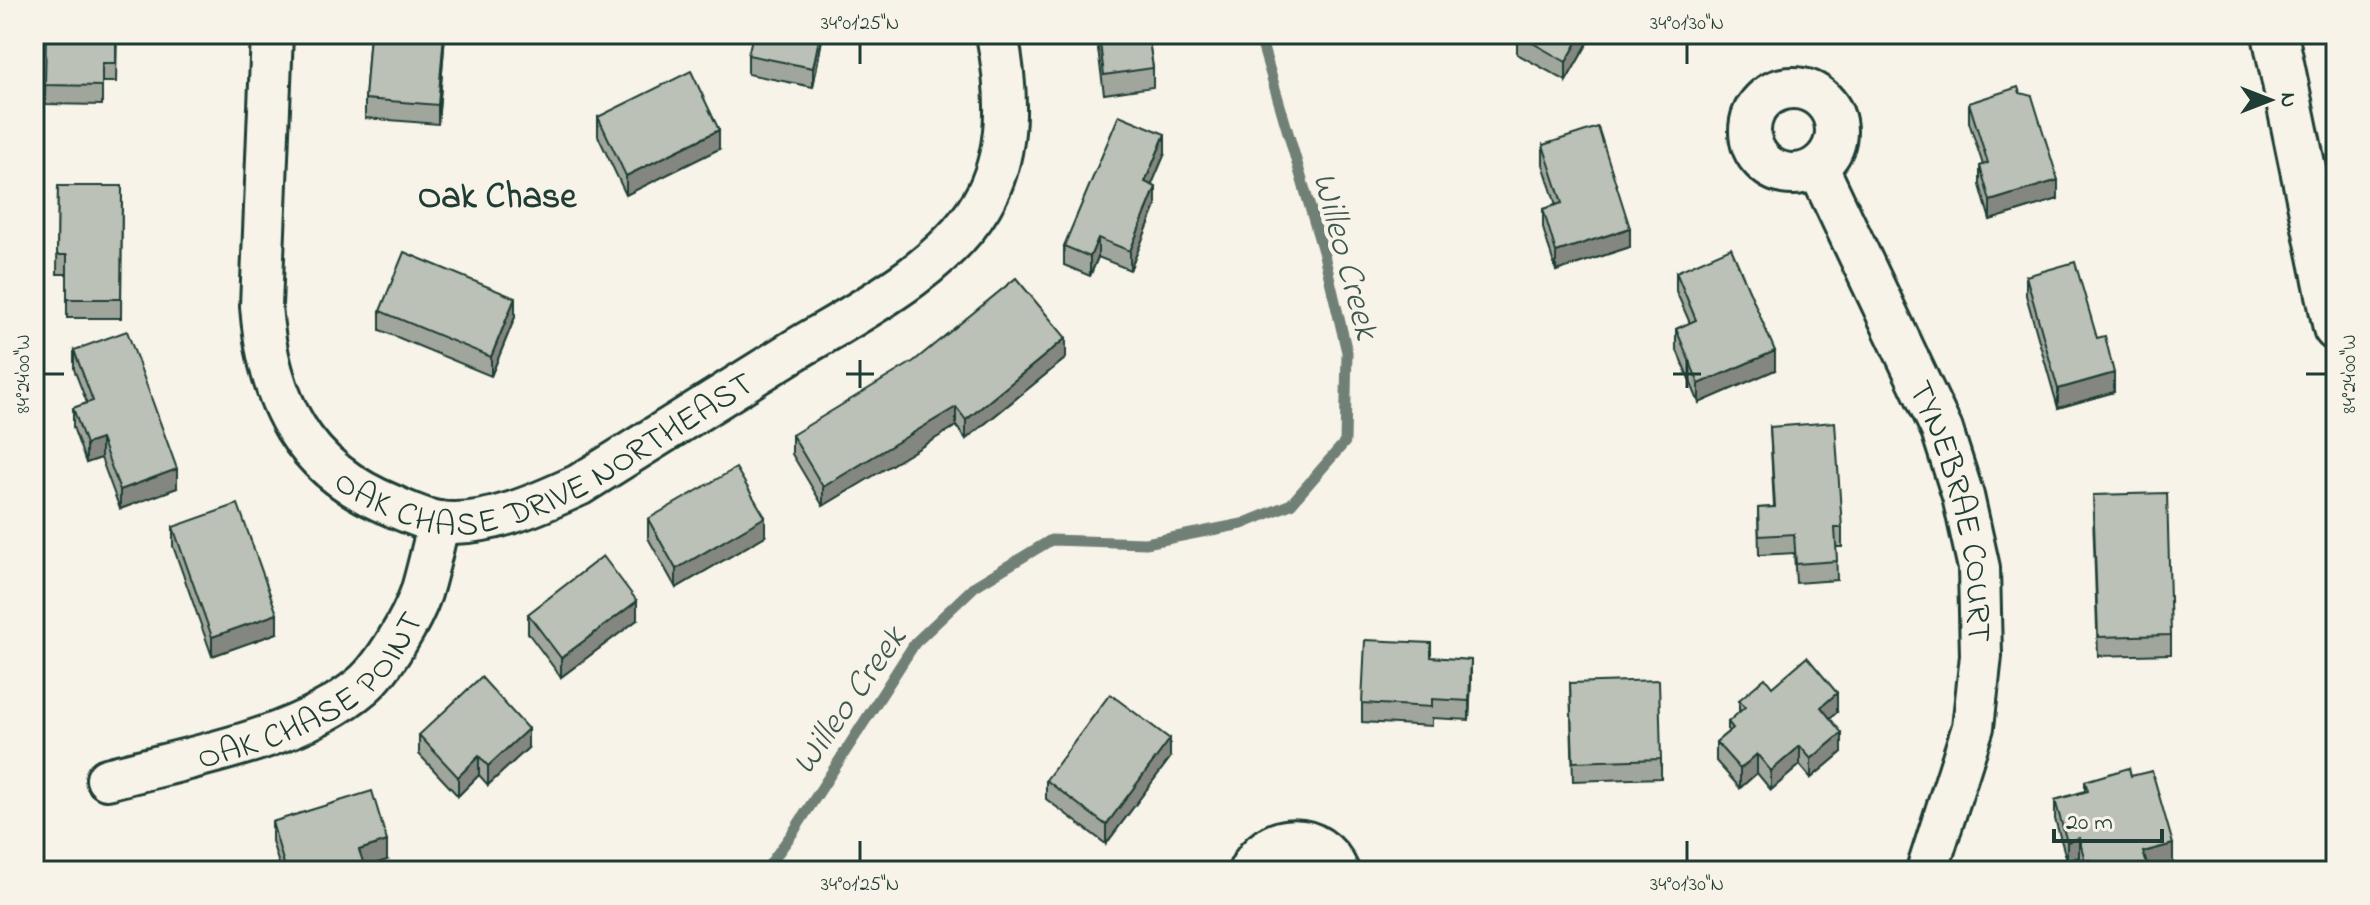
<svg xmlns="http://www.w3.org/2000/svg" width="2370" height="905" font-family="'Indie Flower',sans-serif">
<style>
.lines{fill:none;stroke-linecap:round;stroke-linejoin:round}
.stream{stroke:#6f8077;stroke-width:11}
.minor-casing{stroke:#1f3d34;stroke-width:46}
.major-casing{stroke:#1f3d34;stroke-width:50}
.minor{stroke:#f7f3e8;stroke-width:40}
.major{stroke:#f7f3e8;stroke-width:44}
.wall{fill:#a1a69d;stroke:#1f3d34;stroke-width:2}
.shaded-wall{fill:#83877f;stroke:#1f3d34;stroke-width:2}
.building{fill:#bbc1b6;stroke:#1f3d34;stroke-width:2}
.ticks{fill:none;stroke:#1f3d34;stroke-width:3}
.labels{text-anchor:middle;stroke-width:8;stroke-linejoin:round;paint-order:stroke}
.street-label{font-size:34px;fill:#1f3d34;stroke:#f7f3e8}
.neighbourhood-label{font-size:36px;font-weight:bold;fill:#1f3d34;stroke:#f7f3e8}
.water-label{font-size:36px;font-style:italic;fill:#405950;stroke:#f7f3e8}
.neatline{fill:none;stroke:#1f3d34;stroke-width:3}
.ticks-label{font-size:20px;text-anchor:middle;fill:#1f3d34}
</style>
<rect width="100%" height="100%" fill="#f7f3e8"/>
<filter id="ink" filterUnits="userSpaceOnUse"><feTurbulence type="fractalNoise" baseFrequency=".0125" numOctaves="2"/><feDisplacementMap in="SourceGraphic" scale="16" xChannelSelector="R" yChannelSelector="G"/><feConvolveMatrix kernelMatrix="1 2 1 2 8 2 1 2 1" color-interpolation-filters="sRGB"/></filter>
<g filter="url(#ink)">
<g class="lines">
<!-- stream -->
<path class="stream" d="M765 871 794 831 915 643 975 586 1051 540 1146 543 1242 524 1291 504 1345 442 1347 352 1324 255 1259 34"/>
<!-- minor casing -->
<g class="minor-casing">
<g id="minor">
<path id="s1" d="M272 34 261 306C268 399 302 470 393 506 407 512 424 520 439 522 485 528 538 504 579 485 649 441 720 397 790 353 854 314 942 271 981 205 1012 153 1008 91 997 34"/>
<circle cx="1793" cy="131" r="43"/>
<path id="s2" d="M1818 168 1942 430 1963 496 1979 568 1981 656 1973 727 1927 871"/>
<path id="s3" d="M107 779C187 758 299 740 363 685 384 667 412 619 421 593 428 570 433 546 439 522"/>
<path d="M1249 871C1267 831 1320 829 1338 871"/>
</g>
</g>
<!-- major casing -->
<g class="major-casing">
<path id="major" d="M2275 34 2336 328"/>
</g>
<!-- minor -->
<use href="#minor" class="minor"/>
<!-- major -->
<use href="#major" class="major"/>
</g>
<!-- wall -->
<g class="wall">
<path d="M46 34H117L116 82H102V105L45 104Z"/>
<path d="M370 34H445L438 124 365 118V99Z"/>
<path d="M823 34 813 87 748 74V55Z"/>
<path d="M1096 34H1148L1153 68V87L1104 94Z"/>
<path d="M1517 34H1593L1566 81 1517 54Z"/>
<path d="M2020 93 2058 199 1990 220 1980 185V166L1983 165 1969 122V103Z"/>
<path d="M598 117 719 149 626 195 598 136Z"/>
<path d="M1543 145 1630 247 1556 271 1543 228V209L1556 205 1543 164Z"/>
<path d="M1165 153 1151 185 1156 206 1130 270 1098 257 1090 276 1064 265V246Z"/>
<path d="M58 186H122L121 318H67V274H57Z"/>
<path d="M1676 272 1775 370 1699 403 1676 348V329L1690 323 1676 291Z"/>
<path d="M2026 276 2097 338 2114 392 2058 408 2026 295Z"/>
<path d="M380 311 515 317 491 376 380 330Z"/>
<path d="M74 350 177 488 120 509 101 458 86 463 73 427V408L87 403 74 369Z"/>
<path d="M1066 358 966 439 956 426 823 506 792 454V435Z"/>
<path d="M1770 427 1842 528V547H1836L1837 580 1796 583 1794 553 1759 555 1758 508 1774 507Z"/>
<path d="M2093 514 2171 635V654L2098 656Z"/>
<path d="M648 519 765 536 676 588 648 538Z"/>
<path d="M173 527 277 633 212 656 173 546Z"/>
<path d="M528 614 637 620 561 677 528 633Z"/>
<path d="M1431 657 1471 679 1469 720 1432 718V726L1362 722V703Z"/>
<path d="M1570 683 1661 759V778L1573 781Z"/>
<path d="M1772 687 1837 712 1830 718 1842 752 1811 778 1800 765 1771 790 1757 773 1740 788 1716 761V742L1728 732V722L1739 713V700Z"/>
<path d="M419 735 528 748 488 785 479 775 458 796 419 754Z"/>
<path d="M1170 758 1106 844 1046 799V780Z"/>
<path d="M2131 776 2173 863 2148 870 2149 871H2083L2079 857 2067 861 2055 819V800L2085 791V781Z"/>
<path d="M272 822 387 860 364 867 366 871H281L272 841Z"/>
</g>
<!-- shaded-wall -->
<g class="shaded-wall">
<path d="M444 34H445L438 124V105Z"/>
<path d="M820 34H823L813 87V68Z"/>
<path d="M1582 34H1593L1566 81V62Z"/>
<path d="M719 130V149L626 195V176Z"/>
<path d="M1165 134V153L1145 201V182Z"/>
<path d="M2058 180V199L1990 220V201Z"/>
<path d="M1156 187V206L1130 270V251Z"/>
<path d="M1630 228V247L1556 271V252Z"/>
<path d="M1098 238V257L1090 276V257Z"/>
<path d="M515 298V317L491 376V357Z"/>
<path d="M1066 338V358L966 439V420Z"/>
<path d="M1775 351V370L1699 403V384Z"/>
<path d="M2114 373V392L2058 408V389Z"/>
<path d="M956 407V426L823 506V487Z"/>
<path d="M101 439V458L86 463V444Z"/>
<path d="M177 469V488L120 509V490Z"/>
<path d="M765 517V536L676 588V569Z"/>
<path d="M637 601V620L561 677V658Z"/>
<path d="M277 614V633L212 656V637Z"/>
<path d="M1471 660V679L1469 720V701Z"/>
<path d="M1837 693V712L1821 726V707Z"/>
<path d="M528 729V748L488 785V766Z"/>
<path d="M1842 733V752L1811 778V759Z"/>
<path d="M1170 739V758L1106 844V825Z"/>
<path d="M1800 746V765L1771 790V771Z"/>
<path d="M1757 754V773L1740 788V769Z"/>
<path d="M479 756V775L458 796V777Z"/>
<path d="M2079 838V857L2067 861V842Z"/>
<path d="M387 841V860L359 869V850Z"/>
<path d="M2173 844V863L2143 871V852Z"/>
<path d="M2090 860V871H2085V861Z"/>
</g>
<!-- building -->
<g class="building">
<path d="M46 34H116V63H102V86L45 85Z"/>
<path d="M370 34H444L438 105 365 99Z"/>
<path d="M753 34H820L813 68 748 55Z"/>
<path d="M1099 34H1148L1153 68 1104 75Z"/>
<path d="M1517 34H1582L1566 62Z"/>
<path d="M691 71 719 130 626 176 598 117Z"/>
<path d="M2018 87 2020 93 2032 96 2058 180 1990 201 1980 166 1988 163 1969 103Z"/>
<path d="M1119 115 1165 134 1145 182 1156 187 1130 251 1098 238 1090 257 1064 246Z"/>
<path d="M1598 127 1630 228 1556 252 1543 209 1562 203 1543 145Z"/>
<path d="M58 186H122L121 299H67V255H57Z"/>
<path d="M1731 248 1775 351 1699 384 1676 329 1696 320 1676 272Z"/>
<path d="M404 252 515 298 491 357 380 311Z"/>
<path d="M2075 262 2097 338 2105 336 2114 373 2058 389 2026 276Z"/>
<path d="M1016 278 1066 338 966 420 956 407 823 487 792 435 914 361Z"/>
<path d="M127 331 177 469 120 490 101 439 86 444 73 408 93 401 74 350Z"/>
<path d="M1835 422 1842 528H1835L1837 561 1796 564 1794 534 1759 536 1758 508 1775 507 1770 427Z"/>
<path d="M736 468 765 517 676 569 648 519Z"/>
<path d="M2167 493 2171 635 2098 637 2093 495Z"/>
<path d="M238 504 277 614 212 637 173 527Z"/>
<path d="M603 556 637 601 561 658 528 614Z"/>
<path d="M1365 640 1431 643V657L1471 660 1469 701 1432 699V707L1362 703Z"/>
<path d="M1807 657 1837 693 1821 707 1842 733 1811 759 1800 746 1771 771 1757 754 1740 769 1716 742 1733 728 1728 722 1745 707 1739 700 1765 678 1772 687Z"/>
<path d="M481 677 528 729 488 766 479 756 458 777 419 735Z"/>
<path d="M1659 680 1661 759 1573 762 1570 683Z"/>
<path d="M1110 694 1170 739 1106 825 1046 780Z"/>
<path d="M2129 768 2131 776 2152 771 2173 844 2143 852 2149 871H2093L2090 860 2085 861 2079 838 2067 842 2055 800 2088 791 2085 781Z"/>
<path d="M372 791 387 841 359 850 366 871H325L324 868 316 871H286L272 822Z"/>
</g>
</g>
<!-- ticks -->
<path class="ticks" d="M860 44V64M1687 44V64M860 360V388M1687 360V388M44 374H64M846 374H874M1673 374H1701M2306 374H2326M860 841V861M1687 841V861"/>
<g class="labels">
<!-- street labels -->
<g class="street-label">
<text dy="12" stroke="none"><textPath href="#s1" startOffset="694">OAK CHASE DRIVE NORTHEAST</textPath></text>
<text dy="12" stroke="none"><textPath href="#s2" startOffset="372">TYNEBRAE COURT</textPath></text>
<text dy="12" stroke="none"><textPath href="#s3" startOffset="228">OAK CHASE POINT</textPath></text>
</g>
<!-- neighbourhood labels -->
<g class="neighbourhood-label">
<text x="497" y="207">Oak Chase</text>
</g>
<!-- water labels -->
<g class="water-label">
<text transform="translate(1348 255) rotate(75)" y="13">Willeo Creek</text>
<text transform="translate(847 699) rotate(-55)" y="13">Willeo Creek</text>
</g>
</g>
<!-- margin -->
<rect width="2370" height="905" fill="none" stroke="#f7f3e8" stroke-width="88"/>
<!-- north arrow -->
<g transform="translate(2270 100) rotate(90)" stroke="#f7f3e8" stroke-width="6" paint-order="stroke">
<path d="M0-6L14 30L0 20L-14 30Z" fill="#1f3d34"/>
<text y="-12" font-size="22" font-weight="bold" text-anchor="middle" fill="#1f3d34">N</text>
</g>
<!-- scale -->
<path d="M2054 829v12h108v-12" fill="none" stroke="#1f3d34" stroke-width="4"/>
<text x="2066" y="829" font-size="24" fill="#1f3d34" stroke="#f7f3e8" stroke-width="6" paint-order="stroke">20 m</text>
<rect x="44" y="44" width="2282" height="817" class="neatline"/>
<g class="ticks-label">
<text x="860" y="29">34°01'25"N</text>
<text x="1687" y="29">34°01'30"N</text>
<text transform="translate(2348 374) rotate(-90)" y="7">84°24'00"W</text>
<text transform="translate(22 374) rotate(-90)" y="7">84°24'00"W</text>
<text x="860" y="890">34°01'25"N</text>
<text x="1687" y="890">34°01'30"N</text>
</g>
</svg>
